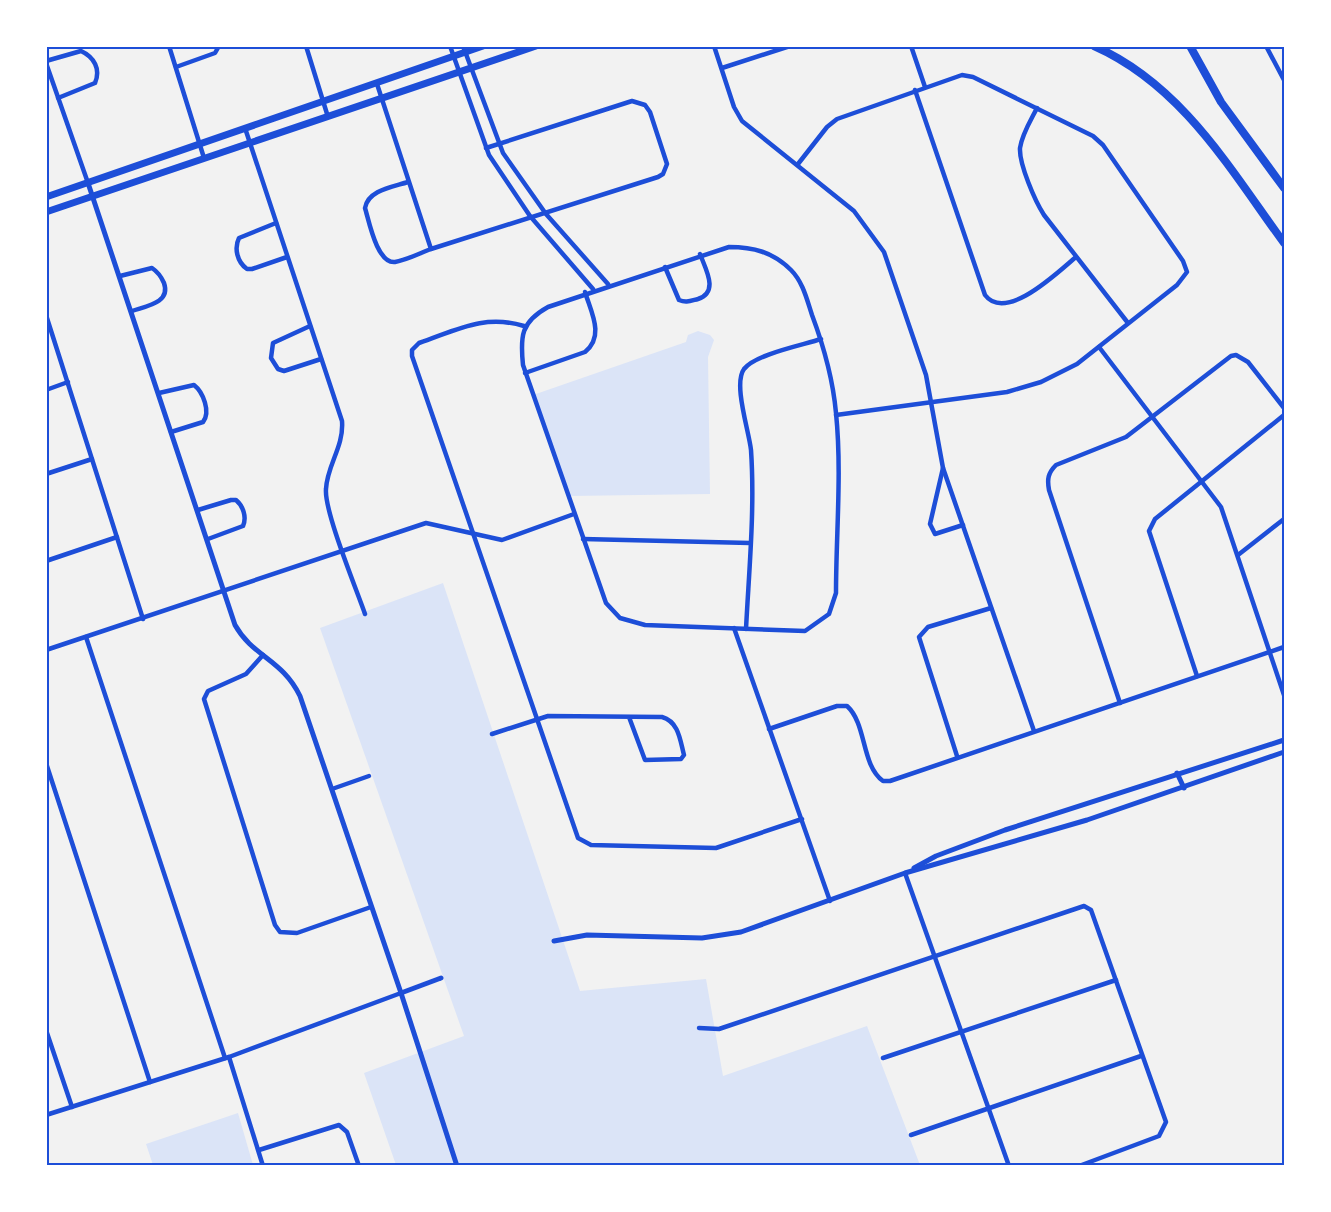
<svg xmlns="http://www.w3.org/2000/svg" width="1331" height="1212" font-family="'Source Sans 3',sans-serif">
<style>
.green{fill:#dbe4f7}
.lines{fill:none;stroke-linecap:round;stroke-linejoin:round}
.minor{stroke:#1d4ed8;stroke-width:4.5}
.tertiary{stroke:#1d4ed8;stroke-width:5}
.primary{stroke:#1d4ed8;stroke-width:7}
.trunk{stroke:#1d4ed8;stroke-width:8}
.neatline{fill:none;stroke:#1d4ed8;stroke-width:2}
</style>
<rect width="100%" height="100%" fill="#f2f2f2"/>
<!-- green -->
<g class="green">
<path d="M698 331 710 335 714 340 708 357 710 494 569 496 533 395 686 342 688 335Z"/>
<path d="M443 583 580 991 706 979 723 1076 867 1026 920 1165H396L364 1073 464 1036 320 628Z"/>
<path d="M238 1113 253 1165H153L146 1144Z"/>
</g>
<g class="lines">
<!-- minor -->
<g class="minor">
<path d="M169 46 204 158"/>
<path d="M306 46 328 117"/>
<path d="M450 46 489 155 530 216 593 289"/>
<path d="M463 46 503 153 546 214 608 284"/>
<path d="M714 46 734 107 742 121 854 211 884 252 926 375 943 468 1034 731"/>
<path d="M911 46 925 87"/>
<path d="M1266 46 1284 80"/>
<path d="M46 61 81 51C94 57 101 69 95 83L58 98"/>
<path d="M46 63 88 183"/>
<path d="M176 67 215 53 219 46"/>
<path d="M722 68 790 46"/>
<path d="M377 84 431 249 658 177 663 174 667 164 650 112 645 105 632 101 486 148"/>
<path d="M915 90 985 295C1006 323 1058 272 1076 257"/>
<path d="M1037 108C1031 120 1022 134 1020 148 1019 164 1035 201 1044 215L1128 323"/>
<path d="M245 128 342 421C344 447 327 465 326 489 324 511 356 588 365 614"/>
<path d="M798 164 827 127 837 119 962 75 973 77 1093 136 1103 145 1183 261 1187 272 1177 285 1077 364 1041 382 1007 392 836 415"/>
<path d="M408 182C393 187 368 190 365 208 369 221 377 264 395 262 407 260 420 253 431 249"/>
<path d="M276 223 239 238C234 248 237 262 247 269H252L287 257"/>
<path d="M729 247C753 247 773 252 791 270 803 282 807 300 812 315 824 347 833 380 836 413 842 472 836 534 836 593L829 614 805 631 645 625 620 618 606 603 523 365C520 336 521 322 548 307Z"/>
<path d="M665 267 679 300C686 303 690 301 698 299 719 292 706 270 700 254"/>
<path d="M120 276 152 268C158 272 161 276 164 283 171 303 146 306 132 311"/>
<path d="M46 315 143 619"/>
<path d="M310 326 273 343 271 358 278 369 284 371 321 359"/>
<path d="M524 326C484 314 457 330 419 343L412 350V356L578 838 591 845 716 848 802 819"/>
<path d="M1099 347 1221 507 1284 695"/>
<path d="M525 373 585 352C605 336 591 312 585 292"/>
<path d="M46 390 68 382"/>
<path d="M159 393 194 385C203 392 211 412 203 422L171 432"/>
<path d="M943 468 930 524 935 534 963 525"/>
<path d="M46 474 92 459"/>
<path d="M198 510 231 500H236C243 506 247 517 243 526L208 539"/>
<path d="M583 539 750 543"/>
<path d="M1238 555 1284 519"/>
<path d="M46 561 117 537"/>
<path d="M734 628 830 901"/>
<path d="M746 629C749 570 755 509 751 450 749 431 733 384 744 369 756 354 803 345 821 339"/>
<path d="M86 637 225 1058"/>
<path d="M46 650 426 523 502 540 574 514"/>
<path d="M263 655 246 674 208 691 204 699 275 925 280 932 297 933 371 907"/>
<path d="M1197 676 1149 531 1155 519 1284 415"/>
<path d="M1120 703 1049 490C1047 479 1048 473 1056 465L1126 437 1231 356 1236 355 1248 362 1284 408"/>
<path d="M769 729 837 706H847C867 724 861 765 883 781H890L1284 647"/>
<path d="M492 734 548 716 662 717C679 722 680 740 684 755L681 759 645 760 629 717"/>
<path d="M957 756 919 637 928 627 991 608"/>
<path d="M46 763 150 1082"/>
<path d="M332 789 369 776"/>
<path d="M905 873 1009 1166"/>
<path d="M699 1028 719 1029 1084 906 1091 910 1166 1122 1159 1136 1079 1166"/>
<path d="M46 1030 72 1107"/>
<path d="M229 1057 263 1166"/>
<path d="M883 1058 1116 980"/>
<path d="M46 1115 229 1057 401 993"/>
<path d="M911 1135 1141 1056"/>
<path d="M259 1150 339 1125 347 1132 359 1166"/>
</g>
<!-- tertiary -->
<g class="tertiary">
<path d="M88 183 235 625C253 657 282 659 300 696L401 993 457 1166"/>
<path d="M1177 773 1184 788"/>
<path d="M914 868 936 856 1005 830 1284 740"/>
<path d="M554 941 587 935 702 938 741 932 905 873 1087 820 1284 752"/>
<path d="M401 993 441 978"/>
</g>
<!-- primary -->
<g class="primary">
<path d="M46 197 483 46"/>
<path d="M46 212 536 46"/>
</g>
<!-- trunk -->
<g class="trunk">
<path d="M1094 46C1182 85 1230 169 1284 243"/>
<path d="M1190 46 1221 102 1284 188"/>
</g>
</g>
<!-- border -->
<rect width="1331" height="1212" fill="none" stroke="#ffffff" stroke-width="96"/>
<rect x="48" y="48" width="1235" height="1116" class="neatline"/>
</svg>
